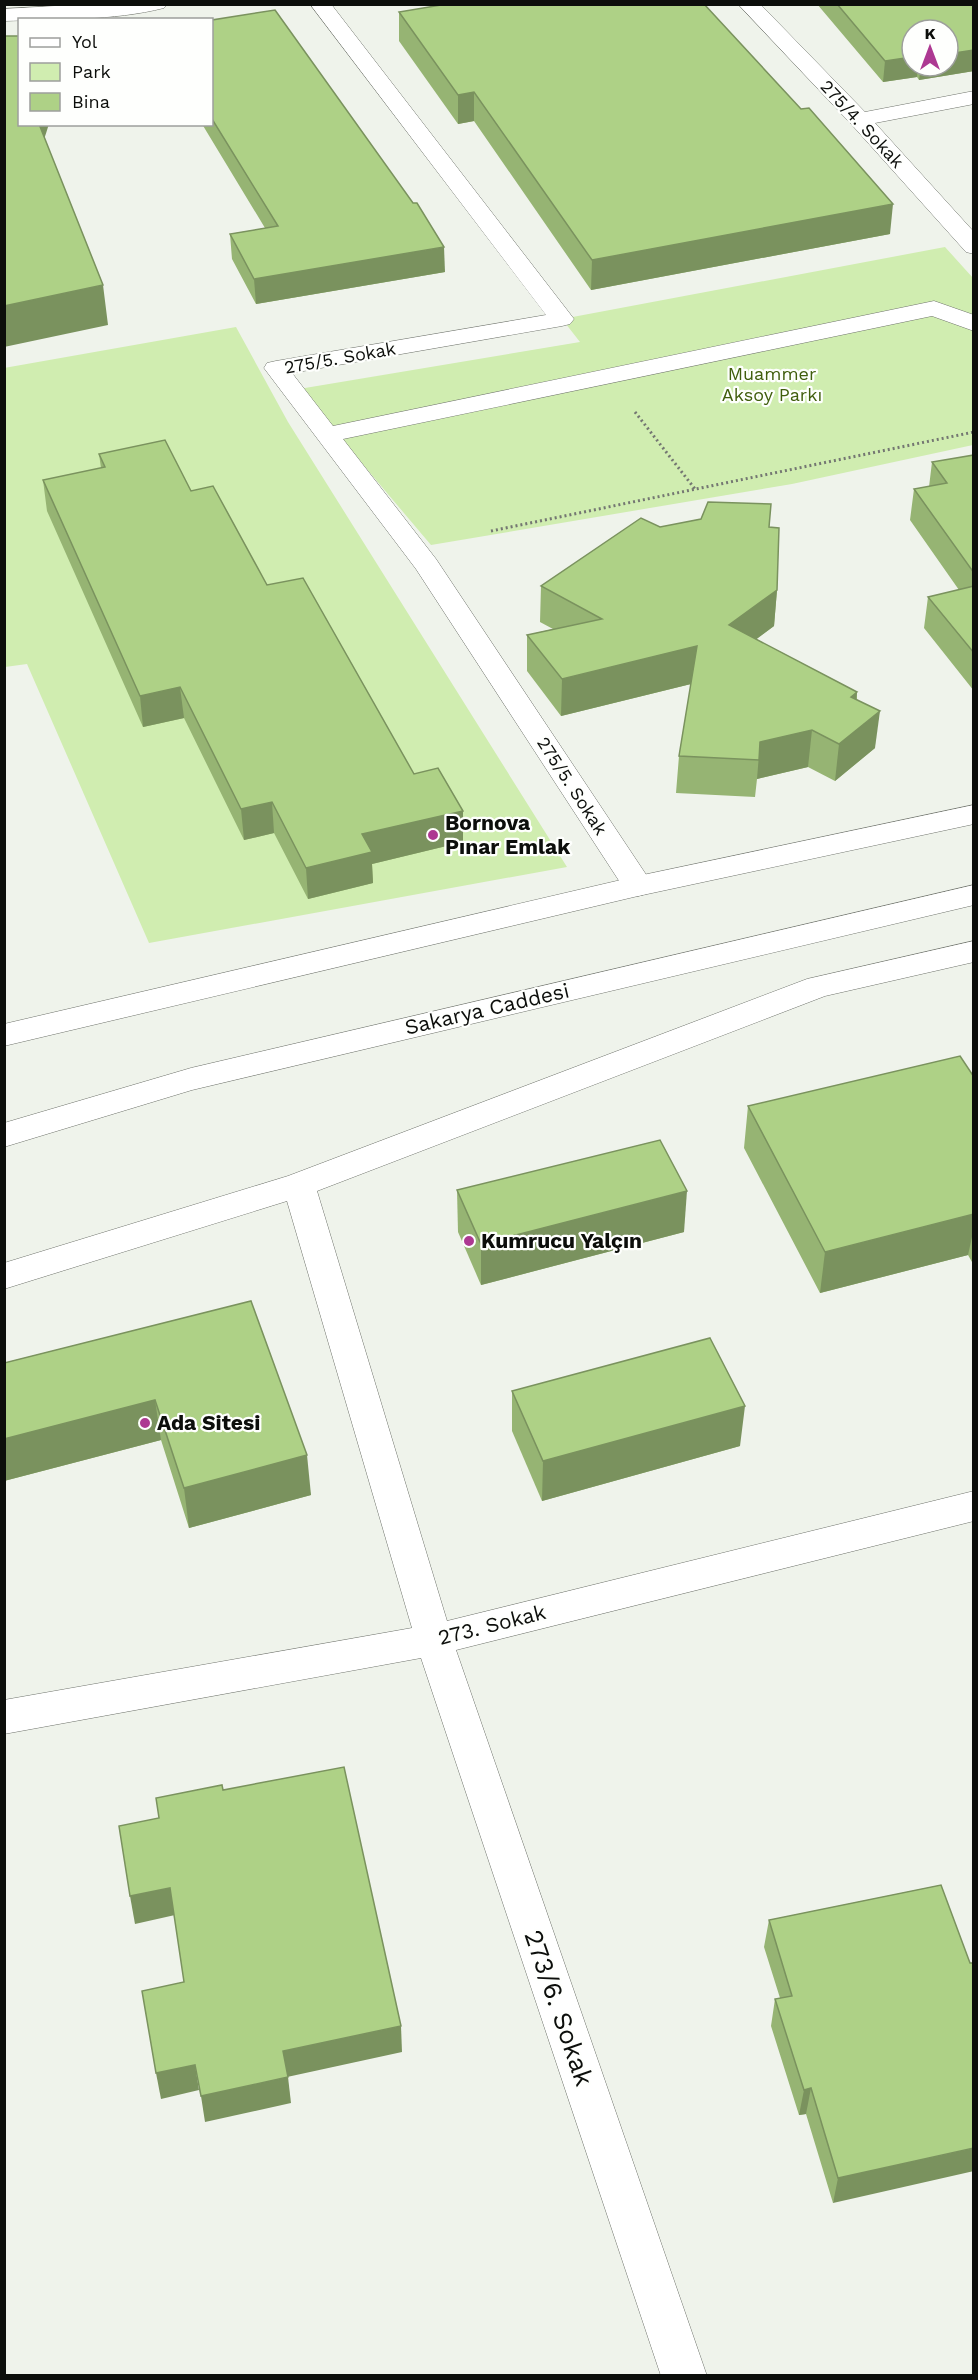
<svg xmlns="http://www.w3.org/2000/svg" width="978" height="2380" font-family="'Work Sans',sans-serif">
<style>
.green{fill:#d0edb0}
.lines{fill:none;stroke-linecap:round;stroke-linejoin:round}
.street-casing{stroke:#6f736c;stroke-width:1}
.primary-casing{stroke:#6f736c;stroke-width:1}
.path{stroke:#747772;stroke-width:3;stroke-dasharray:2 3;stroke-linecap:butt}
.street{fill:#fff;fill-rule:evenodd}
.primary{fill:#fff;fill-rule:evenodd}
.wall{fill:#96b473;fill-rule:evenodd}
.shaded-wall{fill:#7a925e}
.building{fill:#aed186;stroke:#7a925e;stroke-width:1.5}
.poi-dot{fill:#ad3992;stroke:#fefffd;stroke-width:2}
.labels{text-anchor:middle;stroke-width:4.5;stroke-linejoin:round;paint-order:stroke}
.far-street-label{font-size:18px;fill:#0c0e0b;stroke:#fefffd}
.far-park-label{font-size:18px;fill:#405e0d;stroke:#fefffd}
.poi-label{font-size:21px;font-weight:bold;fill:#0c0e0b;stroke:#fefffd;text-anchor:start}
.street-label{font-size:21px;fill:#0c0e0b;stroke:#fefffd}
.near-street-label{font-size:26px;fill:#0c0e0b;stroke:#fefffd}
</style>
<rect width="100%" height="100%" fill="#eff3eb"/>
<!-- green -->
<g class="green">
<path d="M945 247 973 278V445L792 484 431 545 299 389 580 342 562 319Z"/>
<path d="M236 327 288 422 567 867 149 943 27 664 5 667 4 368Z"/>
</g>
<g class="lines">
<!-- street casing -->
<g class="street-casing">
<g id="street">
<path d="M89 4H167L164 8C113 21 55 19 4 21V9Z"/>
<path d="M310 4H331L574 319 570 324 562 326 292 373 333 426 934 301 974 315V331L932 316 343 439 436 559 649 879 653 886 649 893 638 896 627 893 416 569 264 368 267 363 276 361 546 315Z"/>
<path d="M738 4H760L865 112 974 91V104L875 123 974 232V254L966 252 852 125Z"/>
<path d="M974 941V962L825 996 317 1191 447 1621 974 1491V1521L456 1650 707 2376H661L421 1658 4 1734V1700L412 1628 287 1201 4 1289V1263L288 1176 807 979Z"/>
</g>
</g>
<!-- primary casing -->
<g class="primary-casing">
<g id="primary">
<path d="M974 805V824L638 896 4 1046V1024L638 876Z"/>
<path d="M974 885V905L192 1090 4 1147V1123L191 1068Z"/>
</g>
</g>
<!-- path -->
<g class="path">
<path d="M635 412 695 489"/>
<path d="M491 531 974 432"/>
</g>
<!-- street -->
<use href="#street" class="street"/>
<!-- primary -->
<use href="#primary" class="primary"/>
</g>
<!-- wall -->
<g class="wall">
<path d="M817 4H974V71L919 80 917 77 883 82ZM912 30 948 66H912Z"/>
<path d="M399 12 890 234 591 290 474 121 458 124 399 41Z"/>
<path d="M212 20 445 272 256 304 232 259 230 234 265 228 202 124H212Z"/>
<path d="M99 454 191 491 267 585 414 774 463 842 372 864 373 883 308 899 274 833 244 840 184 718 143 727 47 511 43 480 101 468Z"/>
<path d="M974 455V691L924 628 928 597 959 590 910 520 914 489 929 487 932 462Z"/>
<path d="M660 527H769L777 590 774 626 756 639 857 692V699L875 748 835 781 808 767 757 779 755 797 676 793 679 756 691 684 561 716 527 671V635L553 629 540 622 541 586Z"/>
<path d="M974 1077V1262H972L968 1255 820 1293 744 1148 748 1106Z"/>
<path d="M457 1190 684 1232 481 1285 458 1232Z"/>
<path d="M251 1301 311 1495 189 1528 161 1440 4 1481V1363Z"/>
<path d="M512 1391 740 1446 542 1501 512 1431Z"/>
<path d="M941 1885 833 2203 806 2114 799 2115 771 2026 775 1999 780 1998 764 1947 769 1920Z"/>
</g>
<!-- shaded-wall -->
<g class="shaded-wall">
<path d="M974 50V71L919 80 921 66H948V54Z"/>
<path d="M912 57V66H918L917 77 883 82 885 61Z"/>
<path d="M474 92V121L458 124V95Z"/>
<path d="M36 124H49L40 152Z"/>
<path d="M893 204 890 234 591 290 592 260Z"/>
<path d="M444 247 445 272 256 304 254 279Z"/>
<path d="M103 285 108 325 4 347V306Z"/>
<path d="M777 590 774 626 726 662 729 625Z"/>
<path d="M697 646 695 683 561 716 562 679Z"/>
<path d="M180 687 184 718 143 727 140 696Z"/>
<path d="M857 692 853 728 851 697Z"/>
<path d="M880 711 875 748 835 781 839 744Z"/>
<path d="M812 730 808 767 757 779 760 742Z"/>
<path d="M272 802 274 833 244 840 241 809Z"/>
<path d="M463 811V842L372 864 373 883 308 899 306 868 362 834Z"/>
<path d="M687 1191 684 1232 481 1285V1244Z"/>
<path d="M974 1214V1228L968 1255 820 1293 825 1252Z"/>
<path d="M155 1400 161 1440 4 1481V1439Z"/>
<path d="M745 1406 740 1446 542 1501 543 1461Z"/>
<path d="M307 1455 311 1495 189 1528 184 1488Z"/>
<path d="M170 1888 175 1915 135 1924 130 1896Z"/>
<path d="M401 2026 402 2052 287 2077 283 2051Z"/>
<path d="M195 2065 199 2090 161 2099 156 2073Z"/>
<path d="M288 2077 291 2103 205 2122 201 2096Z"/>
<path d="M811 2088 806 2114 799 2115 804 2090Z"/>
<path d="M974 2148V2171L833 2203 838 2178Z"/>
</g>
<!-- building -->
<g class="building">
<path d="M447 4H704L801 109 809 108 893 204 592 260 474 92 458 95 399 12Z"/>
<path d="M837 4H974V50L948 54V30H912V57L885 61Z"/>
<path d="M275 10 413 203H417L444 247 254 279 230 234 278 226 212 119V20Z"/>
<path d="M4 36H20V124H39L103 285 4 306Z"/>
<path d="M165 440 191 491 213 486 267 585 303 578 414 774 438 768 463 811 362 834 372 852 306 868 272 802 241 809 180 687 140 696 43 480 105 467 99 454Z"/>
<path d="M974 455V573L914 489 947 483 932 462Z"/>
<path d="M708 502 771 504 769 527 779 528 777 590 729 625 857 692 851 697 880 711 839 744 812 730 760 742 759 760 679 756 697 646 562 679 527 635 602 619 541 586 641 518 660 527 701 519Z"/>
<path d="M974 586V653L928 597Z"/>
<path d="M960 1056 974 1077V1214L825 1252 748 1106Z"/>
<path d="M660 1140 687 1191 481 1244 457 1190Z"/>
<path d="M251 1301 307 1455 184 1488 155 1400 4 1439V1363Z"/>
<path d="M710 1338 745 1406 543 1461 512 1391Z"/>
<path d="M344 1767 401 2026 283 2051 288 2077 201 2096 195 2065 156 2073 142 1991 184 1982 170 1888 130 1896 119 1826 159 1818 156 1798 222 1785 223 1790Z"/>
<path d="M941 1885 970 1963H974V2148L838 2178 811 2088 804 2090 775 1999 792 1996 769 1920Z"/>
</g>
<!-- markers -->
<g class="poi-dot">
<circle cx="433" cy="835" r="6"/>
<circle cx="469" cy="1241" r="6"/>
<circle cx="145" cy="1423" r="6"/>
</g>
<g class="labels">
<!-- far-street labels -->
<g class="far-street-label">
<text transform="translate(862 124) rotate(47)" y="6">275/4. Sokak</text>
<text transform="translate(340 358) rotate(-10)" y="6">275/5. Sokak</text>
<text transform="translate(572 786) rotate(57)" y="6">275/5. Sokak</text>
</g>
<!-- far-park labels -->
<g class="far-park-label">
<text x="772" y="380">Muammer<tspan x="772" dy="21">Aksoy Parkı</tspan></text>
</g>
<!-- poi labels -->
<g class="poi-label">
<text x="445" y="830">Bornova<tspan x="445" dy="24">Pınar Emlak</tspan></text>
<text x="481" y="1248">Kumrucu Yalçın</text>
<text x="157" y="1430">Ada Sitesi</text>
</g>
<!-- street labels -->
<g class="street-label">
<text transform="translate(487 1009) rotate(-13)" y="7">Sakarya Caddesi</text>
<text transform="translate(492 1625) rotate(-14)" y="7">273. Sokak</text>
</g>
<!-- near-street labels -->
<g class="near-street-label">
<text transform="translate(559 2008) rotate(71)" y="9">273/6. Sokak</text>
</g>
</g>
<!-- border -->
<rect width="978" height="2380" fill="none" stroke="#0c0e0b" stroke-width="12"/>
<!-- legend -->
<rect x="18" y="18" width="195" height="108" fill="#fefffd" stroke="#9d9f9c" stroke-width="1.5"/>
<rect x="30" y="38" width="30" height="9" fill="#ffffff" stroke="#9d9f9c" stroke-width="1.5"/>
<text x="72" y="48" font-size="18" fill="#0c0e0b">Yol</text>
<rect x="30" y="63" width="30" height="18" fill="#d0edb0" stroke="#9d9f9c" stroke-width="1.5"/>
<text x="72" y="78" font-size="18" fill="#0c0e0b">Park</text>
<rect x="30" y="93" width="30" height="18" fill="#aed186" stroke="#9d9f9c" stroke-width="1.5"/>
<text x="72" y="108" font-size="18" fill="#0c0e0b">Bina</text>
<!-- north arrow -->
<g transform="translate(930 48)"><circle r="28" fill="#fefffd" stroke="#9d9f9c" stroke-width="1.5"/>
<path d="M0-4.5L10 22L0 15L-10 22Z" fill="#ad3992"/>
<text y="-9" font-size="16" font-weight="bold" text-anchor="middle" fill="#0c0e0b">K</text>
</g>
</svg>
